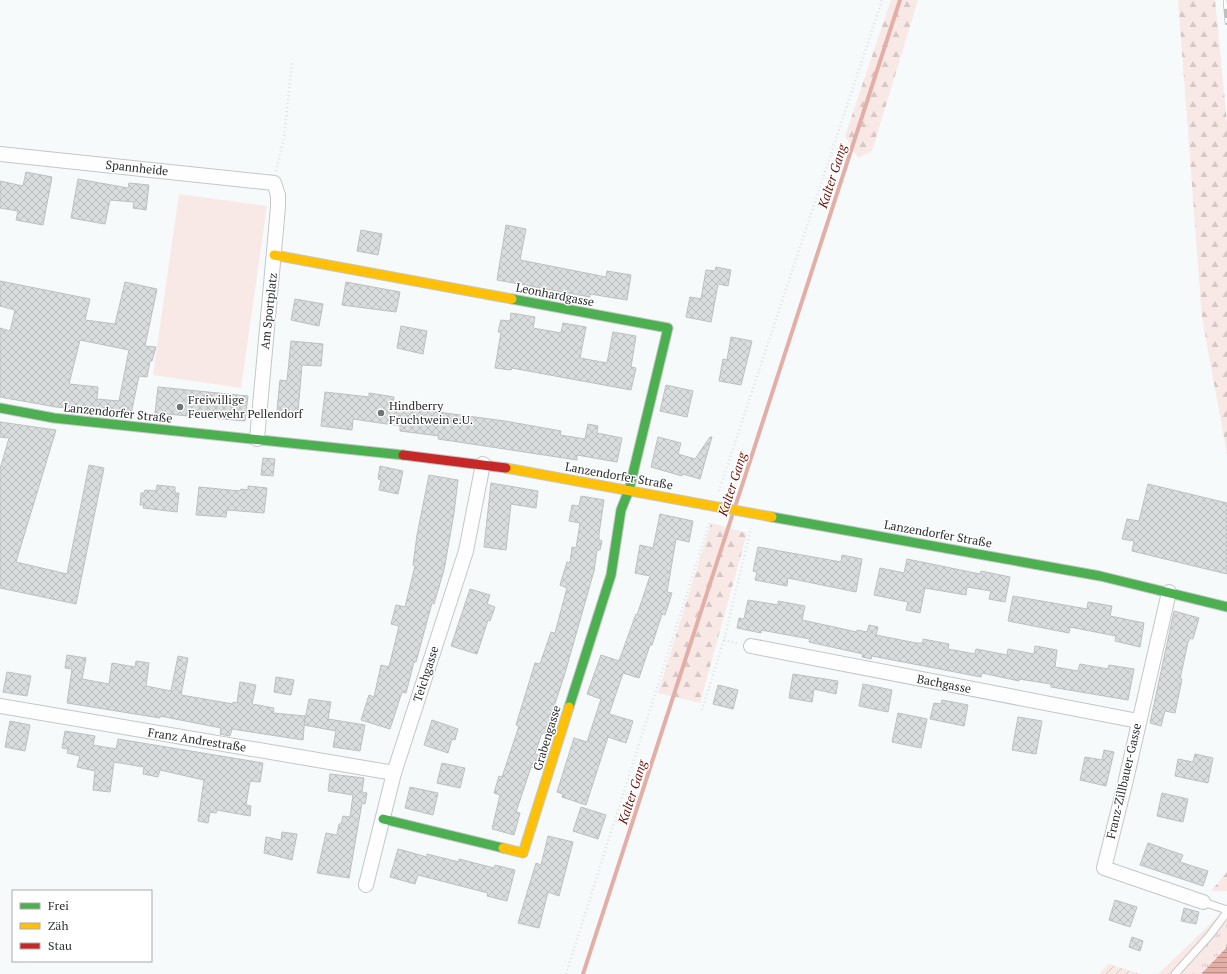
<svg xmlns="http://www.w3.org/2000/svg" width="1227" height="974" font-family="'PT Serif',serif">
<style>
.grass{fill:url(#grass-tufts)}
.forest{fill:url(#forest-firs)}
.garden{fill:url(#garden-furrows)}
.pitch{fill:#f8e9e7}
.water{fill:url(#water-rules)}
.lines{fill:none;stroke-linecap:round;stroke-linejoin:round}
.stream{stroke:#e3aea5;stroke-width:4}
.building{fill:url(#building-cross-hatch);stroke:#bdc0c1;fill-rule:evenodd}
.lane-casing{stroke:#c4c7c8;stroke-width:9}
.street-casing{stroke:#c4c7c8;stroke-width:16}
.fast-casing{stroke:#c4c7c8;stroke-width:11}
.slow-casing{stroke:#c4c7c8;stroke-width:11}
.jam-casing{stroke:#c4c7c8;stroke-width:11}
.path{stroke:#e0e1e2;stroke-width:2.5;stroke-dasharray:1 3;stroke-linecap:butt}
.lane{stroke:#fefefe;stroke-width:7}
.street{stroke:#fefefe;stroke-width:14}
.fast{stroke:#4caf50;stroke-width:9}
.slow{stroke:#ffc107;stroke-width:9}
.jam{stroke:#c62828;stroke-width:9}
.rail-casing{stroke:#bdbebe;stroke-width:4.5}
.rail{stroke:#fff;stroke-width:3;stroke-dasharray:9;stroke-linecap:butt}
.poi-dot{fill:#727576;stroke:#fff;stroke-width:1.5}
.labels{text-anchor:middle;stroke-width:3;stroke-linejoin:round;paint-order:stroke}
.street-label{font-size:12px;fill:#2b2e2f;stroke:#fff}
.poi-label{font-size:12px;fill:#2b2e2f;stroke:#fff;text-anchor:start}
.water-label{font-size:13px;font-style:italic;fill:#71140c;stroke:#fff}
</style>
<defs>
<pattern id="grass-tufts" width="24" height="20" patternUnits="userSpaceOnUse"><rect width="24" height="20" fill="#f8e9e7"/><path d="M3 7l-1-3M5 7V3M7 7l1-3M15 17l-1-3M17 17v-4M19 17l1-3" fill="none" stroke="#d5c8c6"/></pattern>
<pattern id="forest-firs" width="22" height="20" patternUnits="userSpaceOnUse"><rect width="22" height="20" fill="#f8e9e7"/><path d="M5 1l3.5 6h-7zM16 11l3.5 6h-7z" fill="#d5c8c6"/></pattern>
<pattern id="garden-furrows" width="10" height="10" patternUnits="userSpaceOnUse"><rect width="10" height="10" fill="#f8e9e7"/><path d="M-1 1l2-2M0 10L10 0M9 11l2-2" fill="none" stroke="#d5c8c6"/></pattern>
<pattern id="water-rules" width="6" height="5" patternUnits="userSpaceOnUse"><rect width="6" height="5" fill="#e3aea5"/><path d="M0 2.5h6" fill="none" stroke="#b88e87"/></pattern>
<pattern id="building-cross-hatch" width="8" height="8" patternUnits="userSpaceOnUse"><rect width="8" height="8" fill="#daddde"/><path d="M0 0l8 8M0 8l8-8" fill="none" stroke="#bbbebf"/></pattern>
</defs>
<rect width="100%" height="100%" fill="#f6fafb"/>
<!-- grass -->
<path class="grass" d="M1227 908V946L1201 974H1158Z"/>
<!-- forest -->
<g class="forest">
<path d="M891 0H918L872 151 858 158 845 136Z"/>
<path d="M1178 0H1215L1227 122V454L1202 318Z"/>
<path d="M711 523 747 533 700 703 658 693Z"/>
<path d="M1227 872V891H1211Z"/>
</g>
<!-- garden -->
<path class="garden" d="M1109 964 1140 974H1099Z"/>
<!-- pitch -->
<path class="pitch" d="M179 194 267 206 241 388 153 375Z"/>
<!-- water -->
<path class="water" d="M1227 946V974H1201L1225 949Z"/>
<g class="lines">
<!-- stream -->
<g class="stream">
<path d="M736 504 900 0"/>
<path d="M583 974 732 516"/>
</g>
</g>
<!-- building -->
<g class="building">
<path d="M26 172 52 177 43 225 16 220 18 211 0 208V181L23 186Z"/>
<path d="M78 179 128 188 129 183 149 185 146 210 133 208 134 202 110 200 105 224 71 218Z"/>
<path d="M506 225 526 229 520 260 606 277 607 271 631 275 627 300 590 294V297L497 280Z"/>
<path d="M361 230 382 234 378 255 357 251Z"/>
<path d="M716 267 731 270 728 286 718 284 711 322 686 317 690 297 701 299 706 270 715 271Z"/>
<path d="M0 281 90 299 85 320 115 324 125 282 157 289 145 346 156 347 152 361H150L147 377 139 376 131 414 56 407 0 397V328L10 331 15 310 0 306ZM80 340 129 350 119 401 97 399 98 387 69 384Z"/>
<path d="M346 282 400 292 396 312 342 305Z"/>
<path d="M295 299 323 304 319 326 291 320Z"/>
<path d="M511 313 535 317 533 328 561 333 563 323 586 327 580 358 607 363 613 332 636 336 631 367 636 368 631 390 512 368 511 370 495 368 501 332H498L501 320 510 321Z"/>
<path d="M401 326 427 331 423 354 397 348Z"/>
<path d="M731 337 752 341 741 385 719 381 723 359 727 360Z"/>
<path d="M291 341 323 344 321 366 302 365 298 412 277 410 280 380 287 381Z"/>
<path d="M666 385 693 391 687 417 660 411Z"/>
<path d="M158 387 248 396 245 421 155 413Z"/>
<path d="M325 392 369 397V393L394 397 393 406 505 421 561 431 560 435 585 439 588 424 598 426 597 433 622 438 617 462 577 455V460L465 443 438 439 439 436 400 431V426L353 419 352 430 321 426Z"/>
<path d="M0 422 56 430 16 562 67 574 89 465 104 468 76 604 0 588V469L9 438 0 437Z"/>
<path d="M658 437 681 443 678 454 695 459 710 437H712L700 479 683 474 682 476 651 467Z"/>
<path d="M263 458 275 459 273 476 261 475Z"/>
<path d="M380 466 403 471 398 494 379 490 381 480 378 479Z"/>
<path d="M429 475 458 480 454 513 444 570 434 604 432 603 416 662H414L406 693 402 692 390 729 361 720 369 695 374 697 381 665 389 667 399 626 391 624 396 605 405 607 415 566 413 565 417 535Z"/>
<path d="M491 483 538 491 536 508 511 504 506 550 484 547Z"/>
<path d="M1148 484 1227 503V574L1132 551 1134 541 1122 539 1127 519 1139 521Z"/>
<path d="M157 485 175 487V493H179L177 512 143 508 144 505H140L141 493H144L145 490 156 491Z"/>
<path d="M248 486 267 488 264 513 227 510 226 517 196 515 199 487 240 491 241 489 248 490Z"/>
<path d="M581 496 604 500 599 534V540L602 541 600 550H597L594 571 565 673 545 734 542 733 535 754 538 755 534 768 531 767 516 812 520 813 514 835 492 829 500 795 494 793 499 776 502 777 519 726 516 725 535 663 540 664 551 632 555 633 567 588 560 585 567 562 570 563 572 547 576 548 580 523 569 521 572 505 579 506Z"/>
<path d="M660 514 693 521 689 542 676 539 667 592 672 593 665 615 662 614 652 645H650L639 678 623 673 609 714 633 721 626 743 608 737 586 805 562 797 563 794 557 792 574 738 587 742 601 699 587 694 601 655 619 661 636 614 637 615 650 576 635 573 640 545 653 548Z"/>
<path d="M758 547 841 562 842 555 862 559 856 592 788 578 787 586 755 580 757 572 753 571Z"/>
<path d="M907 559 980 574 981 571 1010 577 1005 602 989 599 991 591 967 587 966 595 925 588 920 613 906 610 908 602 874 595 880 568 904 573Z"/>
<path d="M470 589 490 595 487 604 495 607 490 621 488 620 477 654 451 646Z"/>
<path d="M1013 596 1087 609 1088 602 1112 606 1110 616 1144 623 1140 647 1115 641 1116 636 1070 627 1069 633 1008 621Z"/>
<path d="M748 600 778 605V601L805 606 802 620 857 632V630L867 632 869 625 878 627 876 635 916 643H923V639L949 644 948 649 975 654 976 649 1007 655 1008 649 1034 654 1035 646 1057 650 1055 667 1078 671 1080 664 1108 669 1109 665 1134 669 1128 700 1051 687V684L1019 679V681L982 673 981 677 872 656 871 659 862 657 863 654 809 642 810 639 761 630V633L737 628 739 618 744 619Z"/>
<path d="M1174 611 1199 618 1193 639 1191 638 1188 642 1180 679H1182L1175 713 1165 711 1161 726 1150 723Z"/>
<path d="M67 655 86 658 82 679 109 684 112 663 135 667 136 661 149 663 146 686 171 691 178 656 188 658 181 695 233 704V702L237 703 240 682 256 685 252 704 274 708 273 713 305 716 303 740 232 729 230 736 220 734 221 728 160 716V718L67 703 72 669 65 668Z"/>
<path d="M7 672 31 676 27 696 3 692Z"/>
<path d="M793 674 838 681 836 694 814 689 812 702 789 698Z"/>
<path d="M276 677 294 680 291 695 274 692Z"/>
<path d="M863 684 892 690 888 712 859 706Z"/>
<path d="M718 685 738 690 733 709 713 704Z"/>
<path d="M309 699 331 702 328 719 365 725 360 751 333 747 336 731 304 725Z"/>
<path d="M942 700 968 705 964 726 930 719 934 703 941 704Z"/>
<path d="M898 713 927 719 921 748 892 742Z"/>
<path d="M1018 717 1042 721 1036 754 1012 750Z"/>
<path d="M432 720 458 729 455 740 452 739 448 753 424 745Z"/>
<path d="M10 721 30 725 25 751 5 747Z"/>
<path d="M65 731 95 736 93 745 116 749 118 739 263 763 260 782 250 781 246 805 251 806 250 816 217 810 216 813 210 812 208 823 198 821 204 780 160 770 158 777 143 774 144 767 114 762 110 792 93 790 95 771 77 767 80 756 67 753 68 749 62 748Z"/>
<path d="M1104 750 1114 752 1106 786 1080 780 1085 757 1102 760Z"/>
<path d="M1195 754 1213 758 1208 783 1175 776 1178 759 1193 762Z"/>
<path d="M442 763 465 768 460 788 437 783Z"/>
<path d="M330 774 364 778 362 792 367 793 365 804 362 803 349 878 317 873 326 833 337 835 339 824H341L343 816 350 817 353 795 328 791Z"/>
<path d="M410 787 438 793 433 815 405 808Z"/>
<path d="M1162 793 1188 799 1183 822 1157 816Z"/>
<path d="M581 807 606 815 598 839 573 831Z"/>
<path d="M282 832 297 834 292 860 264 853 266 837 281 840Z"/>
<path d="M548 836 573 842 559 896 548 892 539 928 518 923 536 863 541 865Z"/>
<path d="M1148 843 1183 855 1180 862 1208 871 1203 886 1140 865Z"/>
<path d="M398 849 427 857V854L459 862V859L494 868 495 865 515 870 507 901 487 896 488 893 418 875 415 884 390 877Z"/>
<path d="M1115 900 1137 907 1130 927 1109 920Z"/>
<path d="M1184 908 1199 912 1196 924 1181 921Z"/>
<path d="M1132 937 1143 941 1140 951 1129 947Z"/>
</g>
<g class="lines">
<!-- lane casing -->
<g class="lane-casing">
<g id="lane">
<path d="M1203 902 1227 910"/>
<path d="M1175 974 1210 935 1227 912"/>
</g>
</g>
<!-- street casing -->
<g class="street-casing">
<g id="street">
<path d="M0 154 274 183 278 195V207L257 439"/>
<path d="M1169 592 1125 784 1104 868 1203 902"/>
<path d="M751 646 1138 721"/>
<path d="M0 706 394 773"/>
<path d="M366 885 394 773 466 551 483 464"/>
</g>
</g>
<!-- fast casing -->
<g class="fast-casing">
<g id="fast">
<path d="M512 299 668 328 629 490 621 510 611 575 569 707"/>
<path d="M0 408 54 418 403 455"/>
<path d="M772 517 1100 576 1227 607"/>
<path d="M383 819 503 848"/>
</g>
</g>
<!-- slow casing -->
<g class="slow-casing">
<g id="slow">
<path d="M274 255 512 299"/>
<path d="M506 468 772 517"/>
<path d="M503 848 523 853 569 707"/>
</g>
</g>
<!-- jam casing -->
<g class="jam-casing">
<path id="jam" d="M403 455 506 468"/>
</g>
<!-- path -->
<g class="path">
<path d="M276 171 284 138 292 62"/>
<path d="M719 491 882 0"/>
<path d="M724 640 739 644"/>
<path d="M702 710 724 640 751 528"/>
<path d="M566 974 710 521"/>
</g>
<!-- lane -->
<use href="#lane" class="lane"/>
<!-- street -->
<use href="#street" class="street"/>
<!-- fast -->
<use href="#fast" class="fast"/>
<!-- slow -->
<use href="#slow" class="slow"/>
<!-- jam -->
<use href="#jam" class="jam"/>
<!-- rail casing -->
<g class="rail-casing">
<path id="rail" d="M1225 0 1227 23"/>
</g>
<!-- rail -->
<use href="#rail" class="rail"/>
</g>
<!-- markers -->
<g class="poi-dot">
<circle cx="180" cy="407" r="4"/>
<circle cx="381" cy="413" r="4"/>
</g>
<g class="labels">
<!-- street labels -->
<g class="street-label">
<text transform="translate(137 168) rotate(6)" y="4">Spannheide</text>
<text transform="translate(555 295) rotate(11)" y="4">Leonhardgasse</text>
<text transform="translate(269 311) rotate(-84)" y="4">Am Sportplatz</text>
<text transform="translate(118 413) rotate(6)" y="4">Lanzendorfer Straße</text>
<text transform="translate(619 476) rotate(10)" y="4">Lanzendorfer Straße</text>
<text transform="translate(938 534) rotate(10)" y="4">Lanzendorfer Straße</text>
<text transform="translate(426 674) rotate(-72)" y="4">Teichgasse</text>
<text transform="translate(944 684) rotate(11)" y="4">Bachgasse</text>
<text transform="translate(547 738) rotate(-73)" y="4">Grabengasse</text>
<text transform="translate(197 740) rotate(9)" y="4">Franz Andrestraße</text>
<text transform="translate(1124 781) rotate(-77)" y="4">Franz-Zillbauer-Gasse</text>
</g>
<!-- poi labels -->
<g class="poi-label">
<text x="188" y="404">Freiwillige<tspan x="188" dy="14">Feuerwehr Pellendorf</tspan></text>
<text x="389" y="410">Hindberry<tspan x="389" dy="14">Fruchtwein e.U.</tspan></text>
</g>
<!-- water labels -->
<g class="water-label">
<text transform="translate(832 176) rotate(-72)" y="5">Kalter Gang</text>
<text transform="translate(732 484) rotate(-72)" y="5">Kalter Gang</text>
<text transform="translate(632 792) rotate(-72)" y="5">Kalter Gang</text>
</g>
</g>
<!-- legend -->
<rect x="12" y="890" width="140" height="72" fill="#ffffff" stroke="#aaabac"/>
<rect x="20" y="903" width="20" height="6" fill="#4caf50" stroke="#aaabac"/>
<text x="48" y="910" font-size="12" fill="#2b2e2f">Frei</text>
<rect x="20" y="923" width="20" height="6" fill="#ffc107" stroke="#aaabac"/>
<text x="48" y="930" font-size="12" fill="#2b2e2f">Zäh</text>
<rect x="20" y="943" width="20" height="6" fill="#c62828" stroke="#aaabac"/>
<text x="48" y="950" font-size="12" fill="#2b2e2f">Stau</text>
</svg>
